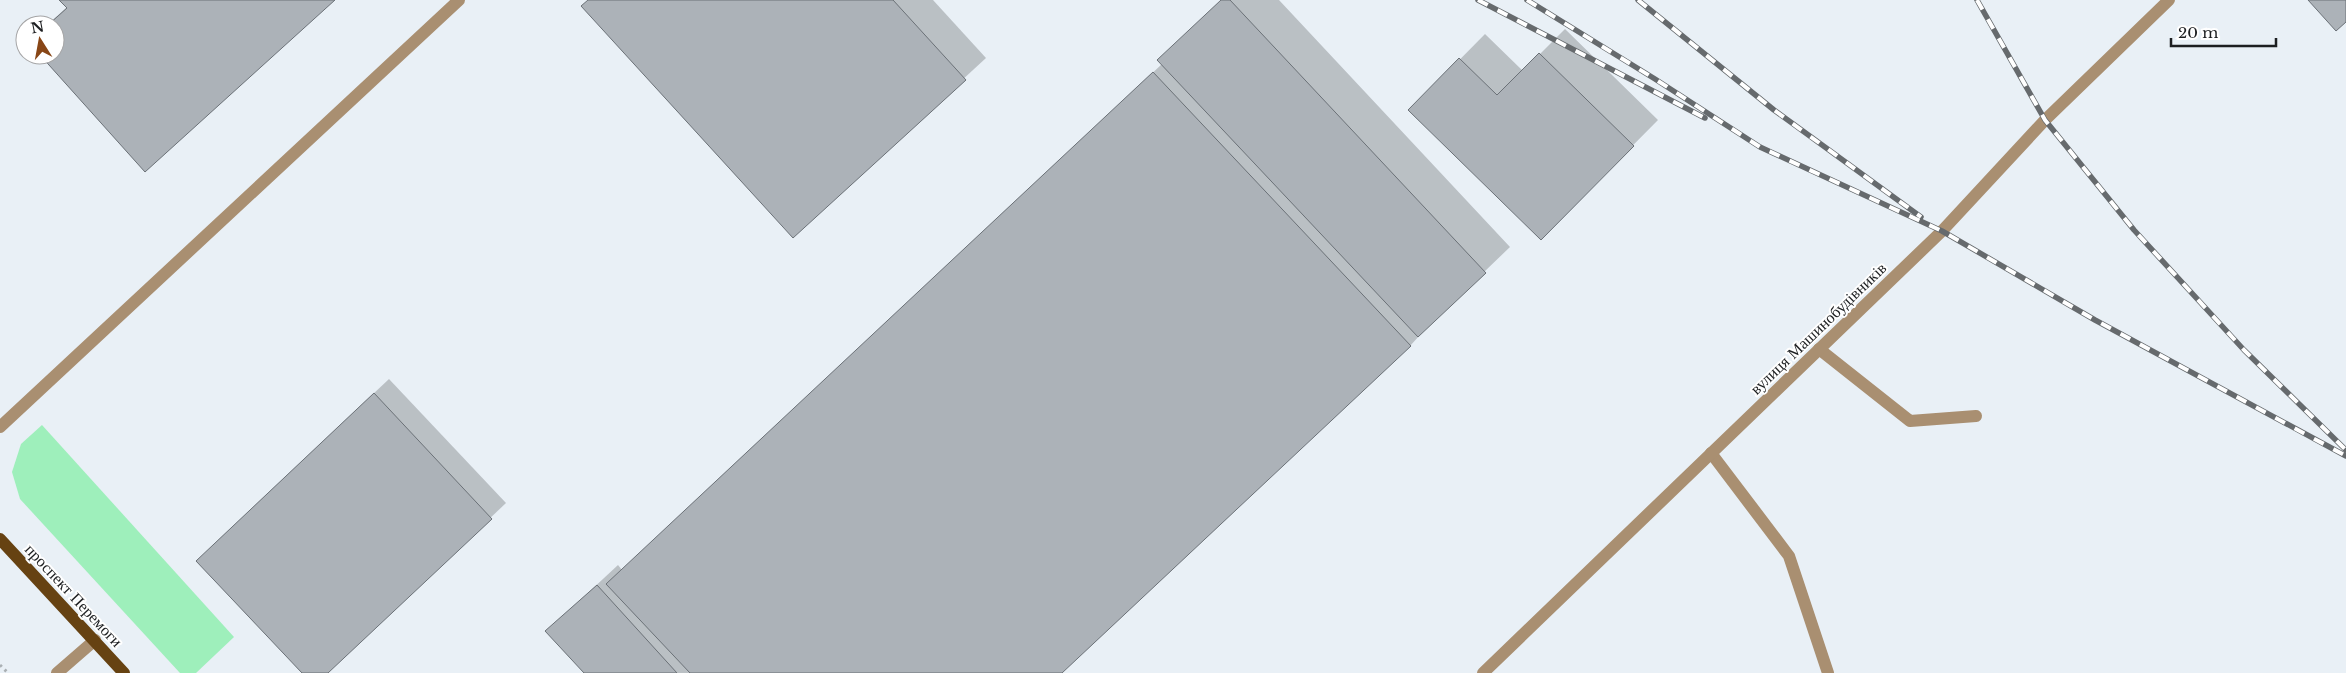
<svg xmlns="http://www.w3.org/2000/svg" width="2346" height="673" font-family="'Libre Baskerville',serif">
<style>
.green{fill:#9eefbb}
.shadow{fill:#0003}
.building{fill:#acb2b8;stroke:#6b7177}
.lines{fill:none;stroke-linecap:round;stroke-linejoin:round}
.path{stroke:#aab0b4;stroke-width:3;stroke-dasharray:2.5 4;stroke-linecap:butt}
.minor{stroke:#a98f71;stroke-width:12}
.major{stroke:#664212;stroke-width:12}
.rail-casing{stroke:#666a6d;stroke-width:5.5}
.rail{stroke:#fff;stroke-width:4;stroke-dasharray:11;stroke-linecap:butt}
.labels{text-anchor:middle;stroke-width:4;stroke-linejoin:round;paint-order:stroke}
.street-label{font-size:16px;fill:#1d1f21;stroke:#fff}
</style>
<rect width="100%" height="100%" fill="#e9f0f6"/>
<!-- green -->
<path class="green" d="M42 425 234 637 196 673H180L20 499 12 472 21 444Z"/>
<!-- shadow -->
<g class="shadow">
<path d="M61 0H334L146 170 42 55H55V25H47L67 7Z"/>
<path d="M589 0H933L986 58 793 236Z"/>
<path d="M1221 0H1279L1510 247 1430 324 1410 346 1060 673H585L547 631 618 565 622 570 1162 64 1159 60Z"/>
<path d="M1565 29 1658 120 1566 213 1410 110 1485 34 1523 71Z"/>
<path d="M389 379 506 503 327 673H303L212 546Z"/>
</g>
<!-- building -->
<g class="building">
<path d="M59 0H335L145 172 40 55H55V25H48L67 8Z"/>
<path d="M588 0H893L966 80 793 238 581 6Z"/>
<path d="M1221 0H1230L1486 273 1418 337 1157 60Z"/>
<path d="M2308 0H2346V22L2336 31Z"/>
<path d="M1539 53 1634 146 1541 240 1408 110 1459 58 1497 95Z"/>
<path d="M1153 72 1411 346 1062 673H690L606 584Z"/>
<path d="M374 393 492 519 328 673H302L196 561Z"/>
<path d="M597 585 677 673H584L545 631Z"/>
</g>
<g class="lines">
<!-- path -->
<path class="path" d="M0 665 8 673"/>
<!-- minor -->
<g class="minor">
<path d="M1819 349 1910 421 1976 416"/>
<path d="M0 427 459 0"/>
<path d="M1711 453 1789 556 1828 673"/>
<path d="M57 673 95 640"/>
<path d="M1483 673 1942 231 2045 120 2169 0"/>
</g>
<!-- major -->
<path class="major" d="M0 539 124 673"/>
<!-- rail casing -->
<g class="rail-casing">
<g id="rail">
<path d="M1478 0 1705 118"/>
<path d="M1527 0 1655 79 1760 147 1942 231 2095 320 2346 456"/>
<path d="M1638 0 1774 110 1921 217"/>
<path d="M1977 0 2045 120 2134 230 2244 350 2346 450"/>
</g>
</g>
<!-- rail -->
<use href="#rail" class="rail"/>
</g>
<g class="labels">
<!-- street labels -->
<g class="street-label">
<text transform="translate(1818 328) rotate(-44)" y="6">вулиця Машинобудівників</text>
<text transform="translate(74 595) rotate(47)" y="6">проспект Перемоги</text>
</g>
</g>
<!-- north arrow -->
<g transform="translate(40 40) rotate(349)"><circle r="24" fill="#ffffff" stroke="#a5a5a6"/>
<path d="M0-4L9 19L0 12L-9 19Z" fill="#884616"/>
<text y="-8" font-size="14" font-weight="bold" text-anchor="middle" fill="#1d1f21">N</text>
</g>
<!-- scale -->
<path d="M2171 38v8h105v-8" fill="none" stroke="#1d1f21" stroke-width="2.5"/>
<text x="2178" y="38" font-size="15" fill="#1d1f21" stroke="#ffffff" stroke-width="4" paint-order="stroke">20 m</text>
</svg>
